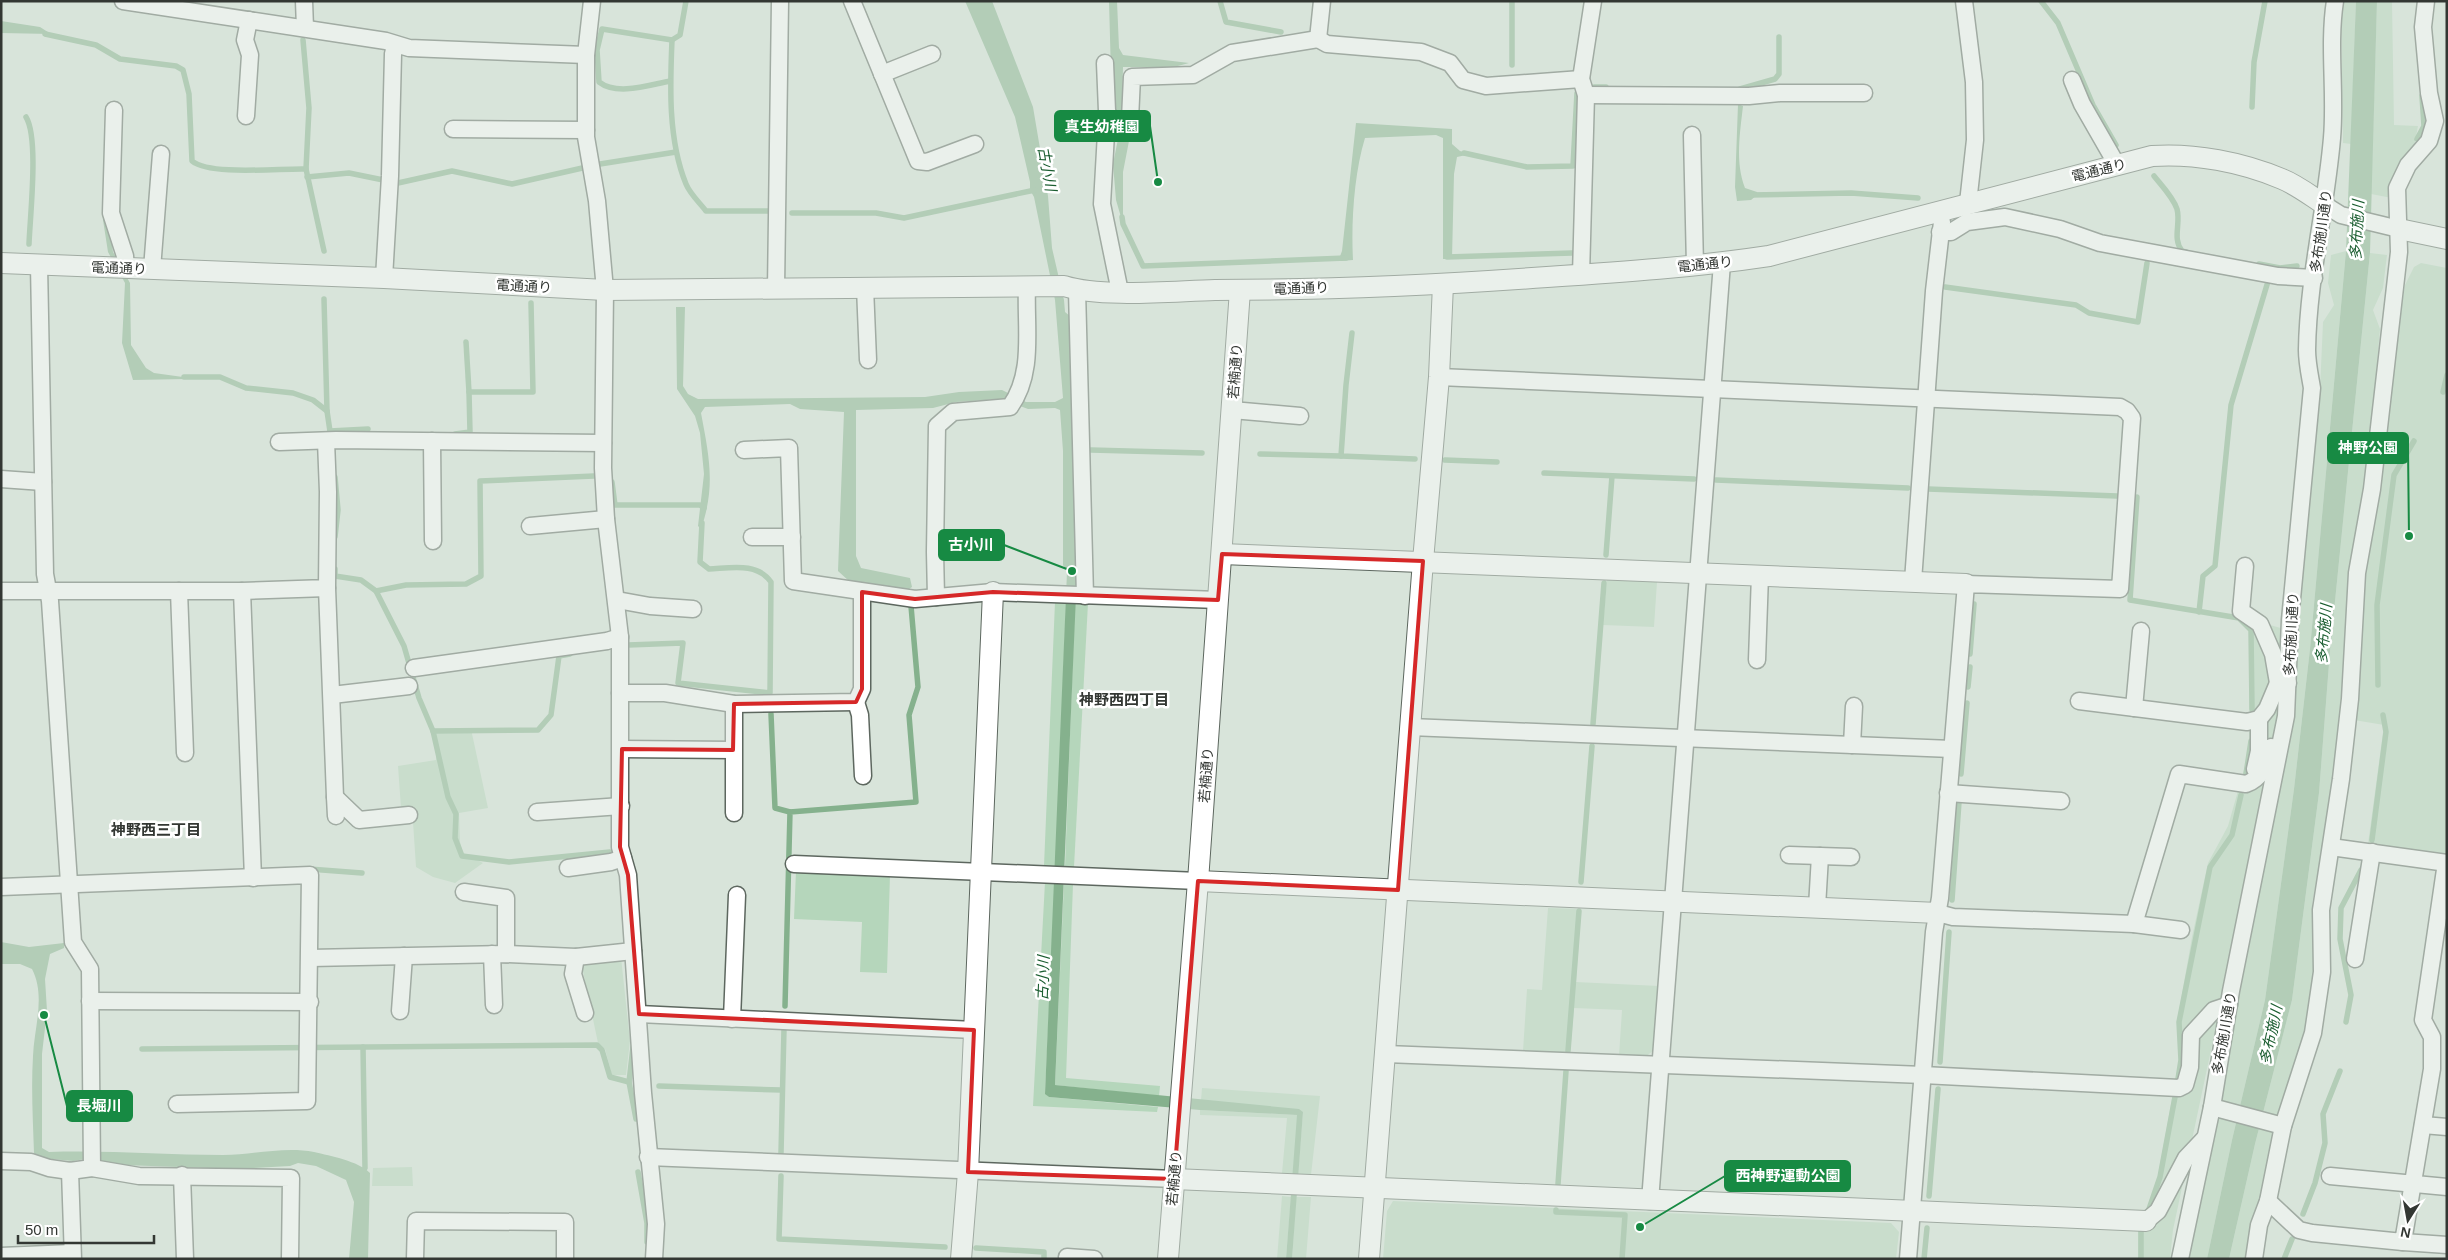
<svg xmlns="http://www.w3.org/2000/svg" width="2448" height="1260" font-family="Arial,'Noto Sans JP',sans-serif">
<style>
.green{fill:#b5d6bb}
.water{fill:#85b18d}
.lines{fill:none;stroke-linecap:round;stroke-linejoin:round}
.stream{stroke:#85b18d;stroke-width:5.5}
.minor-casing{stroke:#5d675f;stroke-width:19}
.tertiary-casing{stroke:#5d675f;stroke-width:22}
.minor{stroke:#fff;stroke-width:16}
.tertiary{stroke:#fff;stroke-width:20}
.marked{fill:none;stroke:#d62828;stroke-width:4;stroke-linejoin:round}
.labels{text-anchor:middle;stroke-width:5;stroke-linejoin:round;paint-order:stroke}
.street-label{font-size:14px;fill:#333733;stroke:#fff}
.water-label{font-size:15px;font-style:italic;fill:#1a5d30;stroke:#fff}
.neighbourhood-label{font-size:15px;font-weight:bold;fill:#333733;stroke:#fff}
.leader{fill:none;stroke:#178a43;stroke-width:2}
.callout-dot{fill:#178a43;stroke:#fff;stroke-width:2}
.callout{fill:#178a43;stroke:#178a43;stroke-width:2}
.callout-label{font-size:15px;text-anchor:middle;font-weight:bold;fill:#fff}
</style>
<rect width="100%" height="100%" fill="#d8e4da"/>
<!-- green -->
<g class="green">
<path d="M2341 1H2356L2351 144 2343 143Z"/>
<path d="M2377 1H2392L2394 125 2418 126 2413 153 2392 198 2371 194Z"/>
<path d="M2346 251 2310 649 2294 789 2265 1000 2232 1140 2207 1259H2188L2294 715 2297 631 2320 390 2323 322 2334 305 2328 283 2331 255Z"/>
<path d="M2370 253 2387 255 2383 288 2373 310 2380 329 2367 480 2336 771 2312 904 2314 965 2307 1022 2284 1100 2254 1221 2247 1259H2229L2255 1144 2292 1000 2319 793 2330 651Z"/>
<path d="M2421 263 2447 268V855L2368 844 2384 725 2354 720 2363 582 2391 380 2405 285 2414 267Z"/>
<path d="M1607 580 1657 582 1654 627 1603 625Z"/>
<path d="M1055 602H1066L1056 866H1044Z"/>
<path d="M1075 603H1088L1074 867H1065Z"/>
<path d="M2239 616 2284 629 2276 742 2173 1230 2170 1259H2138V1229L2146 1214 2158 1176 2179 1060 2177 1022 2192 937 2208 863 2228 826 2249 752 2250 632 2237 620Z"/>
<path d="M436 729H471L488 808 459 813 460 842 463 853 483 863 455 883 433 877 416 867 412 807 401 808 398 766 436 760Z"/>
<path d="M796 871 890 875 887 973 860 972 862 922 794 919Z"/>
<path d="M1045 882 1055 883 1045 1093 1049 1097 1158 1107 1157 1112 1033 1106Z"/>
<path d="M1064 883 1073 884 1066 1078 1160 1086 1159 1096 1055 1085Z"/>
<path d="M1548 908 1581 909 1576 982 1659 986 1654 1050 1644 1058 1619 1056 1622 1010 1574 1008 1570 1054 1523 1051 1527 989 1542 990Z"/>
<path d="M621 957 630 1041 626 1075H612L605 1049 598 1043 581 962Z"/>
<path d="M1202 1088 1320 1096 1311 1175 1298 1174 1303 1112 1201 1100Z"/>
<path d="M1200 1110 1298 1115 1293 1174 1282 1173 1287 1118 1200 1115Z"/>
<path d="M412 1167 413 1186H372L373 1168Z"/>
<path d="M1282 1196 1291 1197 1286 1259H1277Z"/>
<path d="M1296 1197H1311L1306 1259H1292Z"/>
<path d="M1393 1201 1891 1223 1899 1232 1896 1259H1383L1387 1211Z"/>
</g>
<!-- water -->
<g class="water">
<path d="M965 1H992L1033 107 1048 196 1052 248 1064 300 1065 312 1071 317 1077 572 1055 1085 1299 1109 1303 1112 1292 1259H1286L1297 1115 1200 1110 1049 1097 1045 1094 1067 572 1063 565V451L1060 410 1055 408 1028 409 1001 399 956 402 933 408 856 410V556L861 568 910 578 912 587 909 589 850 582 838 571 844 412 800 409 790 404 705 407 701 413C709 456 716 486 701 529L698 526 704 474 700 433 695 416 677 389 676 307H685L683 386 688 394 698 399 925 397 959 392 1002 390 1026 402H1055L1063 398 1055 300 1034 197 1030 190V182L1015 117Z"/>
<path d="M1109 1H1117L1119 48 1123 55 1189 63 1174 67H1123L1122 115 1129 141 1123 172V224L1116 200 1113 164 1119 134 1112 111Z"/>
<path d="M2356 1H2377L2370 253 2330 651 2319 793 2292 1000 2255 1144 2229 1259H2207L2232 1140 2265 1000 2294 789 2310 649 2346 251Z"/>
<path d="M1 21 40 27 51 34 1 33Z"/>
<path d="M1738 104 1743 106C1740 133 1735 162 1745 188L1757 192V195L1751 200 1737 201 1735 187Z"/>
<path d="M1356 123 1452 129V144L1460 151 1471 154 1457 157 1454 174 1452 259H1443V138L1436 135 1365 138C1354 174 1351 223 1353 260L1341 261 1339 259 1342 251Z"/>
<path d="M105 193 113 252 130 283 131 345 146 368 154 373 190 378 187 379 133 380 122 343 125 283 108 252 103 220Z"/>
<path d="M1 942 29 947 64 943V948L50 954 45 979 47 1011 42 1054V1148L49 1152C107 1150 165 1155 223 1155 253 1155 284 1146 314 1152 331 1156 358 1161 370 1173L368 1259H349L354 1202 346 1180 316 1166 298 1163 290 1166 237 1169 122 1165 85 1159 73 1161 40 1158 34 1153C33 1121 31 1089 33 1056 34 1028 46 996 32 969L20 964H1Z"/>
</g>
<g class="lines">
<!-- stream -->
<g class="stream">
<path d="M686 1 680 35 672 40C670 86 668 140 686 184 690 194 700 203 706 211H769"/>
<path d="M1220 1 1226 22 1281 32"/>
<path d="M2041 1 2058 23 2093 105 2116 145"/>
<path d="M45 34 96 45 120 59 176 66 183 70 189 94 192 161C210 176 281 168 306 169"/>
<path d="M303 40 309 108 306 169 324 251"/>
<path d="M1512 65V1"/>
<path d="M670 81C649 85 617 96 599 82L597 50 602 29 672 40"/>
<path d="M1740 89 1775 79 1779 74V37"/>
<path d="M2252 107 2254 62 2265 1"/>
<path d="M26 117C39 138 30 216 29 244"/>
<path d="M2417 139 2424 126 2422 96"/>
<path d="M1464 153 1527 167 1573 166 1577 93 1594 87H1606"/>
<path d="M2154 176C2162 186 2173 197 2177 209 2181 224 2172 238 2182 251L2186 252"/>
<path d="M307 177 349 173 398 183 452 171 512 184 600 164 676 152"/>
<path d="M1750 195 1851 193 1918 198"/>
<path d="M792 213H876L904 218 1035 190"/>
<path d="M1122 217 1123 224 1143 266 1346 258"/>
<path d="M1447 257 1572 253"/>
<path d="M2259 264 2280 268 2297 266"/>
<path d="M1945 287 2076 305 2089 313 2138 322 2147 263"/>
<path d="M324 299 327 411 331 438"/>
<path d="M1352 333 1346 385 1341 456 1415 459"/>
<path d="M466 342 469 392"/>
<path d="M184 377H220L246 388 293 393 313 400 327 411"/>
<path d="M2443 392 2447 375"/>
<path d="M330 431 368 429"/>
<path d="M455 434 470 432 469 392H533L531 303"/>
<path d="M1091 450 1202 453"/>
<path d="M1260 454 1341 456"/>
<path d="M1445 460 1497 462"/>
<path d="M1544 473 1694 479"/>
<path d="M1716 480 1908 488"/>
<path d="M612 482 615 505H700L704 508"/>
<path d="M1928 489 2117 496"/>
<path d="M2137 497 2130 600 2239 618 2251 630 2252 709"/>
<path d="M335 537 338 510 335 477"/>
<path d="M1606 555 1612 476"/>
<path d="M335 569V576L361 580 376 591 404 646 419 698 433 731 448 797 456 814 455 838 462 856 509 862 610 852 614 860"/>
<path d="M376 591 406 585 466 584 481 576 480 481 594 476"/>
<path d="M2199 612 2203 576 2215 566 2231 405 2269 278"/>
<path d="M628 645 683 643 678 683 770 693 771 582C757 562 731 568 709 569L700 562 702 523"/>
<path d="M1970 654 1974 604"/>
<path d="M2378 685 2377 605 2394 475 2414 441"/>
<path d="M1968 687 1970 667"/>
<path d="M771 714 775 808 790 812"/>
<path d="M1593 724 1604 583"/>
<path d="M433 731 538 730 551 715 559 656 570 654"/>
<path d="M1961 774 1967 703"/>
<path d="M2246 774 2251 741"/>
<path d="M2372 840 2386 732 2383 715"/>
<path d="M309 869 362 873"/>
<path d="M1581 882 1592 746"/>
<path d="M1952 900 1959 802"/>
<path d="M785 1006 790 812 916 802 909 715 918 687 911 606"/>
<path d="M2346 1022 2351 995 2340 939 2341 908 2361 870"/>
<path d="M633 1047 629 1082 636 1119"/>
<path d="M142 1049 597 1045 602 1050 610 1077 629 1082"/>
<path d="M1568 1051 1579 911"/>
<path d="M1940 1062 1949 932"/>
<path d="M2178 1079 2181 1060 2179 1022 2210 867 2232 835 2241 795"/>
<path d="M659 1086 781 1090"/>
<path d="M781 1153 784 1029"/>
<path d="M638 1172 647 1223V1242"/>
<path d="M361 1174 365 1168 363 1047"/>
<path d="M781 1176 779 1239 945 1247"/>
<path d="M1558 1184 1566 1071"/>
<path d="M1929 1196 1938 1089"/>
<path d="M1556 1210V1212L1625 1215 1622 1259"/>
<path d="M2148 1212 2160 1177 2175 1097"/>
<path d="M2303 1214 2315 1183 2325 1143 2323 1114 2340 1071"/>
<path d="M976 1248 1044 1252V1259"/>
<path d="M1924 1259 1927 1228"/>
<path d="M2141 1259V1232"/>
<path d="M2284 1259 2292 1239"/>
</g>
<!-- minor casing -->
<g class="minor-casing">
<g id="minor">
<path d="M123 1 386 41 409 48 586 55"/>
<path d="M304 1 305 28"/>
<path d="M592 1 586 55V137L597 201 605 290 603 468 606 519 620 637V847L628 875 643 1093 656 1224 654 1259"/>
<path d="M852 1 918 161 927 162 975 144"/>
<path d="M1964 1 1974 82 1975 140 1968 203"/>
<path d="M1318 39 1327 44 1421 52 1450 63 1463 80 1486 86 1581 79"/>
<path d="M1105 63 1107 111 1114 129"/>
<path d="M882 74 932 54"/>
<path d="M2072 80 2082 104 2117 165"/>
<path d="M1586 95 1749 96 1780 93H1864"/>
<path d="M114 110 111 213 125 256 126 268"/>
<path d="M246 116 250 55 245 40 249 20"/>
<path d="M453 129 586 130"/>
<path d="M1692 135 1695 266"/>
<path d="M2325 205 2341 215 2399 229"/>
<path d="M1940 232H1951L1967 222 2005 217 2060 229 2100 243 2278 276 2314 278"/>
<path d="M39 265 45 574 50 601 73 942 90 969 92 1168"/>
<path d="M152 269 161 154"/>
<path d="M1581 275 1586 95 1581 79 1593 1"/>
<path d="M384 278 390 176 393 54 395 46"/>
<path d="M865 287 868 360"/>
<path d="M776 289 780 1"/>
<path d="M1077 290 1085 596"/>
<path d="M1120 292 1102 204 1106 133 1130 119 1132 77 1193 75 1232 53 1318 39 1322 1"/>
<path d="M1439 377 2120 407 2127 411 2132 418 2120 589 1966 584 1940 898 1934 932 1908 1259"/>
<path d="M1232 410 1300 416"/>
<path d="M432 441 433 541"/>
<path d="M279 442 336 440 603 443"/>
<path d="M744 450 789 448 793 581 915 599 993 592 1218 600"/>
<path d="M1 479 43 482"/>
<path d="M530 526 606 519"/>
<path d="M752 537H792"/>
<path d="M2245 566 2241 611 2260 624 2273 654 2278 683"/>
<path d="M1913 581 1934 291 1942 222"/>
<path d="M327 588 335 797"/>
<path d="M1 591H242L327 588 328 492 326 441"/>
<path d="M179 591 185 753"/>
<path d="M242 591 253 878"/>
<path d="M936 597 935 552 937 426 953 412 1010 407C1035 372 1025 327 1027 286"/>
<path d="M617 600 650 606 693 609"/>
<path d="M1757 660 1760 575"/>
<path d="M414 668 607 641 620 637"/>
<path d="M620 693H665L734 704 856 702 862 689V592"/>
<path d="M332 695 409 686"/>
<path d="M2079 701 2247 722 2259 719 2267 709 2278 683H2288"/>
<path d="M856 702 860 715 863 776"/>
<path d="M734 704V813"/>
<path d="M2134 708 2141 631"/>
<path d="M1410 727 1952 749"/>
<path d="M1852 745 1854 706"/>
<path d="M622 749 733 750"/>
<path d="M2255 769 2259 751V719"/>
<path d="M1948 793 2061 801"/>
<path d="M537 812 621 806"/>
<path d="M336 816 335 797 359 820 409 815"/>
<path d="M2331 847 2447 863"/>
<path d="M1789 855 1851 857"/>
<path d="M794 864 1198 881"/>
<path d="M568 868 611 862 623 858"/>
<path d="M1 887 310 875 307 1101 177 1104"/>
<path d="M464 892 506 898V954"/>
<path d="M1817 907 1820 856"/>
<path d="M1938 913 1953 917 2134 924"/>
<path d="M2181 930 2134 924 2179 774 2246 784C2263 778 2266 763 2271 747"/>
<path d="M492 954 494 1005"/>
<path d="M576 957 573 974 585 1013"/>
<path d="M310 958 506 954 576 957 633 951"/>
<path d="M2355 959 2372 852"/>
<path d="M90 1001 310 1002"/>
<path d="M400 1011 404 956"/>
<path d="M639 1014 974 1030"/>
<path d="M732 1019 737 895"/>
<path d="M1386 1054 1923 1075 2179 1088 2185 1085 2190 1067 2191 1035 2214 1010 2229 1005"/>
<path d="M2212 1107 2283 1126"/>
<path d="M2423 1125 2447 1127"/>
<path d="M648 1157 1174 1179"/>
<path d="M1 1161 31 1162 49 1168 70 1171 92 1168 139 1176 291 1178 290 1259"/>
<path d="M70 1171 73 1259"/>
<path d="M182 1175 185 1259"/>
<path d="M2330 1176 2447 1187"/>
<path d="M1650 1201 1722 263"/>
<path d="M2268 1201 2299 1230 2312 1233 2403 1242 2432 1069V1037L2423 1020 2446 863"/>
<path d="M2146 1221 2158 1211 2186 1158 2204 1139"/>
<path d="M2403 1242 2447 1245"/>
<path d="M1 1256 72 1253"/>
<path d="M1067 1257 1094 1259"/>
<path d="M415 1259 416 1221 565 1222V1259"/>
<path d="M2180 1259 2212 1107 2231 991 2286 716 2290 620 2312 388C2310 376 2307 363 2307 350 2308 279 2326 209 2332 138 2336 93 2328 46 2335 1"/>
<path d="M2254 1259 2259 1225 2268 1201 2283 1126 2313 1033 2322 972 2321 910 2341 779 2350 699 2357 573 2372 489 2399 252 2397 188 2408 165 2429 141 2435 121 2429 93 2423 27 2426 1"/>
</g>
</g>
<!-- tertiary casing -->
<g class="tertiary-casing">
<g id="tertiary">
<path d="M2399 229 2447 239"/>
<path d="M1 263 384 278 605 290 1064 286C1102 298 1173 291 1215 290 1325 290 1437 285 1547 277 1622 272 1696 267 1769 256L2152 156C2194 153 2242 162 2282 179 2297 185 2311 196 2325 205"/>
<path d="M1222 554 1966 584"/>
<path d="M1198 881 1938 913"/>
<path d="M1174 1179 2146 1221"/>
<path d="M961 1259 968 1172 993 592"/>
<path d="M1168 1259 1198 881 1240 290"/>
<path d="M1369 1259 1423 561 1439 377 1443 284"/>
</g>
</g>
<!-- minor -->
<use href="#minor" class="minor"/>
<!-- tertiary -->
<use href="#tertiary" class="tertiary"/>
</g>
<!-- marked area -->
<path d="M0 0H2448V1260H0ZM1222 554 1423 561 1398 890 1198 881 1174 1179 968 1172 974 1030 639 1014 628 875 620 847 622 749 733 750 734 704 856 702 862 689V592L915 599 993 592 1218 600Z" fill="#d8e4da" fill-opacity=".55" fill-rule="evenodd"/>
<path class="marked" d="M1222 554 1423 561 1398 890 1198 881 1174 1179 968 1172 974 1030 639 1014 628 875 620 847 622 749 733 750 734 704 856 702 862 689V592L915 599 993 592 1218 600Z"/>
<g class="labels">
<!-- street labels -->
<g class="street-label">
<text transform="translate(2099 170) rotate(-14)" y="5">電通通り</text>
<text transform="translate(2321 231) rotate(-82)" y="5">多布施川通り</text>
<text transform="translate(1705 264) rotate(-6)" y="5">電通通り</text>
<text transform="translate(119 268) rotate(2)" y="5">電通通り</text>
<text transform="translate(524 286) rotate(3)" y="5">電通通り</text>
<text transform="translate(1301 288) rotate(-2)" y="5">電通通り</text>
<text transform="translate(1235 371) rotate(-86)" y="5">若楠通り</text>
<text transform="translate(2291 634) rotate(-87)" y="5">多布施川通り</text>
<text transform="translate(1206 775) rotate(-86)" y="5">若楠通り</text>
<text transform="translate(2224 1033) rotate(-80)" y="5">多布施川通り</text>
<text transform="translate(1174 1178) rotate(-85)" y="5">若楠通り</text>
</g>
<!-- water labels -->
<g class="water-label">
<text transform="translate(1047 169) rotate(80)" y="5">古小川</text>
<text transform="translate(2357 230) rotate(-87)" y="5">多布施川</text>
<text transform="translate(2324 634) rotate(-85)" y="5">多布施川</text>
<text transform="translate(1043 978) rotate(-88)" y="5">古小川</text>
<text transform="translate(2271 1035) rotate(-78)" y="5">多布施川</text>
</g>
<!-- neighbourhood labels -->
<g class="neighbourhood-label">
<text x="1124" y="705">神野西四丁目</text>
<text x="156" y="835">神野西三丁目</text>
</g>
</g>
<!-- callouts -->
<path class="leader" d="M1158 182L1150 126M2409 536L2408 448M1072 571L1004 545M44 1015L67 1106M1640 1227L1725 1176"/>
<g class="callout-dot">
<circle cx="1158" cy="182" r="5"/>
<circle cx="2409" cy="536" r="5"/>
<circle cx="1072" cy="571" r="5"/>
<circle cx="44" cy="1015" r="5"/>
<circle cx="1640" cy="1227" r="5"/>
</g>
<g class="callout">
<rect x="1055" y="111" width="95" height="30" rx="5"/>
<rect x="2328" y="433" width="80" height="30" rx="5"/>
<rect x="939" y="530" width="65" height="30" rx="5"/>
<rect x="67" y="1091" width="65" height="30" rx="5"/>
<rect x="1725" y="1161" width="125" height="30" rx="5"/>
</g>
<g class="callout-label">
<text x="1102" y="132">真生幼稚園</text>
<text x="2368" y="453">神野公園</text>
<text x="971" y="550">古小川</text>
<text x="99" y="1111">長堀川</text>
<text x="1788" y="1181">西神野運動公園</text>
</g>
<!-- border -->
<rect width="2448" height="1260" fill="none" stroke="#333733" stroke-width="5"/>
<!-- north arrow -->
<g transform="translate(2408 1220) rotate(191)" stroke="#ffffff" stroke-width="4" paint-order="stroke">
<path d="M0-4L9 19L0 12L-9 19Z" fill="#333733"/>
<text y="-8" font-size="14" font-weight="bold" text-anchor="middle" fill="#333733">N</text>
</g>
<!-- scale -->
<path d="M18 1235v8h136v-8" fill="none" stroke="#333733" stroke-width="2.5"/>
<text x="25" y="1235" font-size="15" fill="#333733" stroke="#ffffff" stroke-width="4" paint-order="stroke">50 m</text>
</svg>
